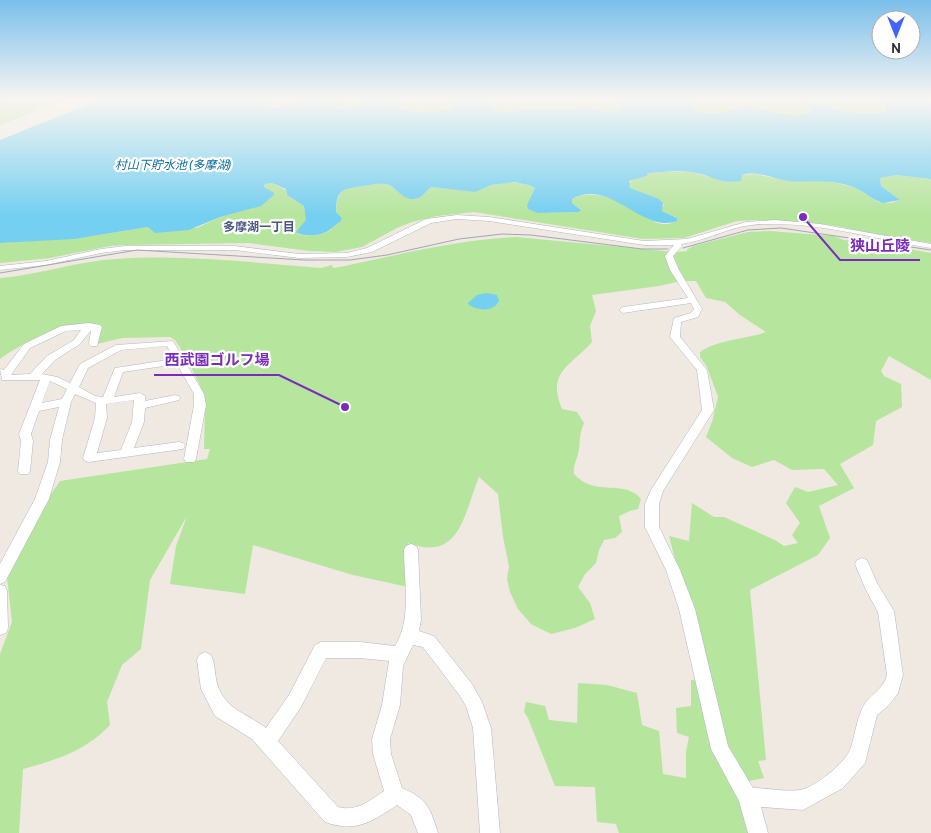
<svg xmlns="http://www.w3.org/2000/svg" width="931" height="833" font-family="Cabin,'Noto Sans JP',sans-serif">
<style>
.green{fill:#b6e59e}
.water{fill:#75cff0}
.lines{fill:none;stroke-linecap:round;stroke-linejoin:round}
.river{fill:#75cff0;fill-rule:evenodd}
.minor-casing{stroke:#b4b7c1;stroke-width:1}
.minor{fill:#fff;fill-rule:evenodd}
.tram{stroke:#a3a6b8;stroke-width:1}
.labels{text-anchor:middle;stroke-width:4.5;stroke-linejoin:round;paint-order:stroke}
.far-water-label{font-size:12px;font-style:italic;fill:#0d6fa3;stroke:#fff}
.far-neighbourhood-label{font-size:12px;font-weight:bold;fill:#4d5680;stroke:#fff}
.leader{fill:none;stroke:#7b2cbf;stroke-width:2}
.callout-dot{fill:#7b2cbf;stroke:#fff;stroke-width:2}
.callout-label{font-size:15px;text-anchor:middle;font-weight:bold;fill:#7b2cbf;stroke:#fff;stroke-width:4.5;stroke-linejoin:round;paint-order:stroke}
</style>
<rect width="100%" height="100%" fill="#efe9e1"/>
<!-- green -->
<g class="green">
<path d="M0 98H84L68 99 0 125Z"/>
<path d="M281 98H309L294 105 263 106Z"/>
<path d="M322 98H367L363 101 365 107 342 109 335 108 345 102 327 103Z"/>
<path d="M394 98H438L454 105C452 106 451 109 449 110 443 116 409 111 402 109L401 104 391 101Z"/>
<path d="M499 98H619L621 109 612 112 600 111 584 106 569 111 546 109 506 112 491 109V106L487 101Z"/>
<path d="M683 98H792V101L813 109C800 122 767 110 752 108 735 106 712 121 695 110L694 103Z"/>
<path d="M793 98H875L887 110C867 122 830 106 809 100 804 99 798 99 793 98Z"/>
<path d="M664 172H692L710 177 755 174 789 181 826 180 856 188 878 202 891 203 900 200 881 186 880 178 896 175 931 179V243L881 236 837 226 756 220 737 221 684 238 643 239 474 212 437 216 412 222 397 228 362 247 336 252 309 251 249 243 125 245 110 246 50 258 0 263V243L86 237 148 227 197 228 220 217 261 205 273 196 264 187 265 184 272 183 286 190 287 195 304 206 307 220 297 234C305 236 321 236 329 231 333 228 336 224 341 221L342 218 336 212C337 190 342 189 361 186 370 185 380 182 388 185 398 190 405 200 416 199 422 198 426 191 431 187L471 191 491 185 510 182 526 184 535 188 530 200 538 213 579 212 580 209 572 203V199C590 189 614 198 631 208 640 213 650 222 662 224 667 225 672 223 677 221L676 217 662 211 661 209 664 205 661 201 630 188 628 183 635 179 647 176 648 173Z"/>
<path d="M770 231 833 236 844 240 875 243 931 253V380L889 356 881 371 884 376 901 384 902 407 876 421 873 445 840 464 854 488 819 506 830 538 818 555 750 590 766 760 758 761 764 778 749 781 746 798 750 833H619L616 824 597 822 595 787 555 786 528 718 524 712 526 702 545 706 549 720 577 723 578 683 607 685 637 693 642 725 659 731 663 774 686 778V752L689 737 677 733 676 708 691 706V680L707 681 669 536 689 541 692 503 714 517H724L775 540 784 546 798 543 792 535 800 523 786 503 795 487 808 492 838 485 824 469 792 470 774 460 752 467 732 458 706 437 712 422 718 397 707 367 700 357V352C716 340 746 339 766 332L740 315 725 302 706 298 696 281H681L659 286 592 295 596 311 590 326 592 342C571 366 546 372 562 409L577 412 584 423C578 437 581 442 578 454 576 462 573 466 574 474 595 498 624 478 641 499L638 509 630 511 619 516 622 532 615 538 604 540 599 550 596 563 585 574 578 587 590 603 595 619 575 628 551 634 531 624 518 609 510 592 507 579 509 566 503 537 498 494 479 477C464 512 461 563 408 543V587L353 575 253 545 245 594 170 584 176 546 187 516 150 580 141 649 122 665 107 702 110 725C84 752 58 759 23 769L19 833H0V654L12 622 7 577 29 526 60 481 207 459 210 449H204L205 410 202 390 187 359 175 340 170 337 122 338 97 344 93 324C86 324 79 324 73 324 53 327 16 347 0 359V278C39 275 77 261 116 259 185 254 253 263 321 268L332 265 333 268 340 267C398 255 456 240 516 237L675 252 689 251 686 250 693 246 748 232Z"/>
</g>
<!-- water -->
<g class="water">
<path d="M104 98H281L263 106C285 112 302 98 322 98L327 103 345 102 335 108 343 109 365 107 363 101 367 98H394L391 101 401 104 400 107 404 110 416 112 449 111 454 105 438 98H499L488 100 487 103 491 106 493 110 506 112 546 109 569 111 584 106 605 112 617 111 621 109 619 98H683L694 103 695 110C713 121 734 106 752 108 768 110 799 122 812 110L791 98C822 102 855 121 887 111L886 107 875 98H913L931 103V179L896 175 880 178 881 186 900 200 883 203C872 200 864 191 853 187 827 178 813 183 788 181 773 179 758 170 742 175L741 181C716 184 713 175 691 172 677 170 662 172 648 173L647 176 629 181 630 188 659 199 663 203 662 211 677 218V221C642 234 610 177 572 199V203L581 210 579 212 538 213 528 209 527 205 535 188 529 185 514 182 491 185 475 192 431 187C424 193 421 200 412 199 403 199 397 189 389 185 380 182 371 185 362 186 342 189 336 190 336 212L342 218 341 221C336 224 333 228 328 231 321 236 302 237 296 232L306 220 304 206 287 195 286 189 272 183 265 184 264 187 274 193 273 196 261 206 220 217 189 230 155 233 148 227 74 239 0 243V140Z"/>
<path d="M486 293 497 295 499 301C494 312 478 311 469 305L468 303 477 295Z"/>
</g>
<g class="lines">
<!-- river -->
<path class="river" d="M8 98H19L0 104V100Z"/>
<!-- minor casing -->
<g class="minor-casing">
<g id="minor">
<path d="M457 215 489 217 644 241 687 239 746 222 775 220 820 224 931 244V248C874 239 809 219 751 225 727 228 705 241 681 244L682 246 673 256 679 270 702 309 698 317 681 322 680 337 707 370 714 410 663 491 659 504V527L680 570 695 609 728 746 753 788C768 788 785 792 800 790 814 788 845 763 850 750 855 736 856 722 862 709 868 695 883 691 887 675L878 612 866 590 855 564 857 560 862 558 867 560 877 583 894 611 903 675 898 693 889 705 877 715 865 763 843 788 803 810 761 807 768 833H748L739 801 711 749 679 609 666 570 645 527V504L651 490 702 410 697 370 670 337 674 318 691 313 694 309 691 303 623 313 619 310 623 307 688 298 670 270 665 256 674 245H644L489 221 457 219 431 223 372 252 347 257 299 258 235 250H125L101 253 46 265 0 270V266L46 261 101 249 125 246H235L299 254 347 253 367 248 426 219Z"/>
<path d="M89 323 100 325 102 327 97 346H91L89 344 91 330 80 344 55 360 42 374 57 377 70 383 80 364 116 345 173 341 204 394 206 405 196 459 194 462H186L184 459 194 405V394L177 364 123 372 114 397 140 393 145 396V401L175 395 179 396 180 398 179 400 145 408 144 422 134 448 179 442 183 443 185 446 183 449 89 462 85 461 83 458 95 418 96 403 75 394 71 402 62 440 60 462 49 499 5 582 0 584V564L35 499 48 462 50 440 59 407 39 411 31 434 33 441 30 471 28 474H20L18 471 21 441 19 434 40 380H2L0 369 4 370 24 344 61 326ZM81 330 74 340 47 356 30 374 11 375 30 348 66 331ZM167 346 174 359 115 368 103 397 95 396 79 387 88 368 121 350ZM50 381 67 389 62 399 42 403ZM134 400 132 422 121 450 97 453 107 418 106 404Z"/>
<path d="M411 544 416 546 418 550 421 620 419 631 434 636 472 684 482 702 491 728 500 833H480L473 728 466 706 460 696 423 647 413 645 403 666 400 705 390 739 391 754 402 788C428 799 430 808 438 833H418L411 815 397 805C371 822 356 833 325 822L252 739 215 716 201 689 197 660 199 655 205 652 211 655C216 665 214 678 219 689 229 711 248 714 266 728L289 695 315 645 321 642H360L395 646C412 619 404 581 404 550L406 546ZM326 658H360L389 661 382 705 372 739 373 754 384 791C369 801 357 812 338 807L278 741 301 707Z"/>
<path d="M0 585 5 586 7 591 8 628 6 633 0 635Z"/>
</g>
</g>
<!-- minor -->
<use href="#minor" class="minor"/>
<!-- tram -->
<g class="tram">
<path d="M683 248 748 230 781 228 931 250"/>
<path d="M0 273 137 250 304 260H350L387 255 459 239 502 234 531 235 642 249H668"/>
</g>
</g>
<!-- sky -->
<linearGradient id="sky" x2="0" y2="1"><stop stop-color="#7abfeb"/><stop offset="0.46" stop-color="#f8f5f2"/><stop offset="1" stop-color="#f8f5f2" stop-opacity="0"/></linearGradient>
<rect width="931" height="215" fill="url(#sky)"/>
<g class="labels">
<!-- far-water labels -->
<g class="far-water-label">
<text x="173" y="169">村山下貯水池 (多摩湖)</text>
</g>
<!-- far-neighbourhood labels -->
<g class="far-neighbourhood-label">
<text x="259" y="231">多摩湖一丁目</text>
</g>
</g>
<!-- callouts -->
<path class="leader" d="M803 217L840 260H920M345 407L279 375H154"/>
<g class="callout-dot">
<circle cx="803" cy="217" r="5"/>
<circle cx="345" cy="407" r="5"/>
</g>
<g class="callout-label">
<text x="880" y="251">狭山丘陵</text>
<text x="217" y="365">西武園ゴルフ場</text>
</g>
<!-- north arrow -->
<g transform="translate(896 35) rotate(180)"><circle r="24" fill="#ffffff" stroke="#ababab"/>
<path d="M0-4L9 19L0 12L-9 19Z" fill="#4264fb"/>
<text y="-8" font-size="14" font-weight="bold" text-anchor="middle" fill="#2e2e2e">N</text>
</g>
</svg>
